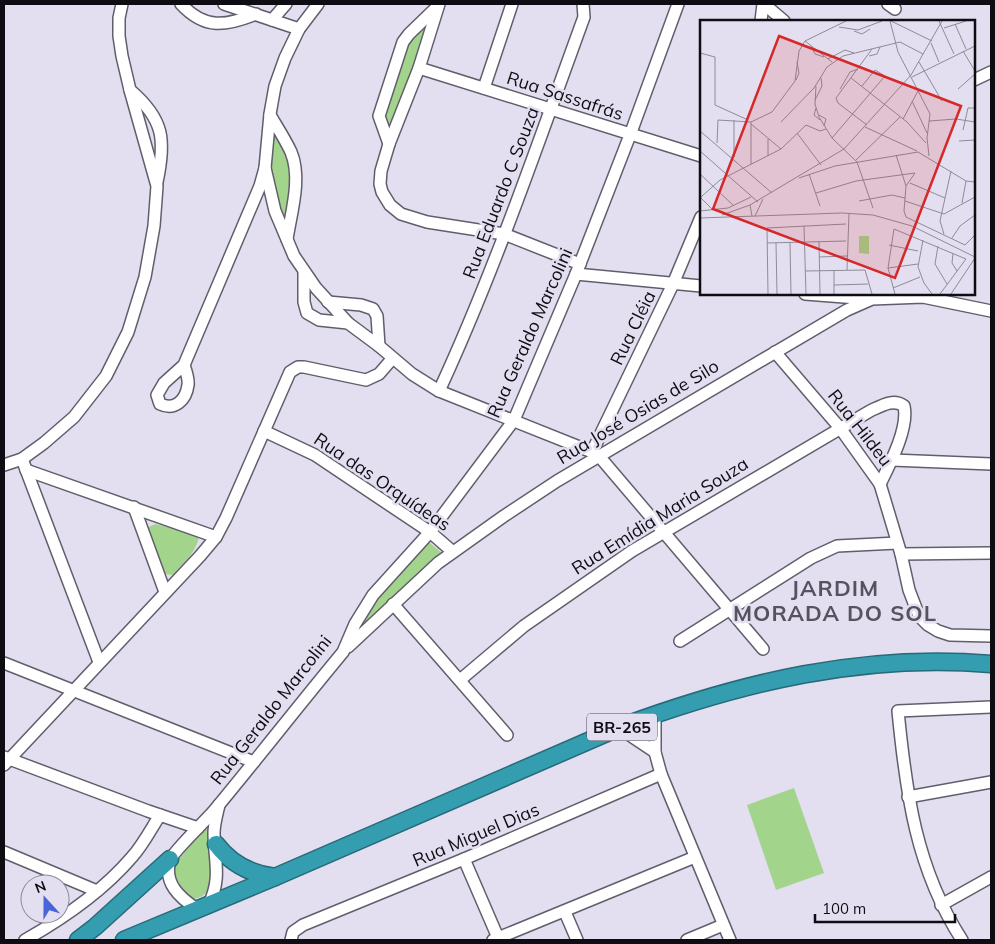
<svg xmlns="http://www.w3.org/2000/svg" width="995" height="944" font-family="Mulish,sans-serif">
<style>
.green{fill:#a3d48c}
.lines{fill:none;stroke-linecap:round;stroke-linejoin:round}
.minor-casing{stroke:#615e6c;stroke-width:14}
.highway-casing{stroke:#276b79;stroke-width:19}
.minor{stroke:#fff;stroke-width:11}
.highway{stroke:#349db0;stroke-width:16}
.labels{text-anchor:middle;stroke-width:5;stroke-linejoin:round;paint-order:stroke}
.shield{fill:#e3dff0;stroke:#4f4c55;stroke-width:1}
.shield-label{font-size:16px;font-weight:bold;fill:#0f0d13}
.street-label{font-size:18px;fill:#0f0d13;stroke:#e3dff0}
.district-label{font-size:22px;font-weight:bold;letter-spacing:1px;fill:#565360;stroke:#e3dff0}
.inset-road{fill:none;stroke:#8e8b98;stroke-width:1}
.view{fill:#d62828;fill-opacity:0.15;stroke:#d62828;stroke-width:2.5}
.inset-edge{fill:none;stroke:#0f0d13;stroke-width:2.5}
</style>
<rect width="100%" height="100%" fill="#e3dff0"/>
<!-- green -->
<g class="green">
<path d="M430 20 390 136 383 114 407 38Z"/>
<path d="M273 133 287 153 291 167 286 226 276 208 268 164Z"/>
<path d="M155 524 199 535C198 551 183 563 173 575L164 574 147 528Z"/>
<path d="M426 540 441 552 363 626 359 622 372 601Z"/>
<path d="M794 788 824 873 776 890 747 805Z"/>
<path d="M205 828 210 831V888C193 913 170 889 174 868 176 860 199 836 205 828Z"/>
</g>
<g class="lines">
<!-- minor casing -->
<g class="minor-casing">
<g id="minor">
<path d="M181 4C205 30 226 26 256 14"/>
<path d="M224 4 299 29"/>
<path d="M439 4 419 68 389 144 381 171 380 184 382 192 390 205 401 214 427 222 504 234 580 264"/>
<path d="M764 4 784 21"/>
<path d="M888 4 895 9"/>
<path d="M272 20 286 4"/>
<path d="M761 21 763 4"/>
<path d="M419 68 701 156"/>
<path d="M974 80 991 72"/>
<path d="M484 88 512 4"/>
<path d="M130 90C164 119 166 140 157 182"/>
<path d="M270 115C277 127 285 139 291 152 302 178 291 213 287 239"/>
<path d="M389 144 379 116 403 42 409 34 438 6"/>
<path d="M265 168 275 211 294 256 316 288 348 323 379 346 412 374 439 391 592 452 599 456 763 649"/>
<path d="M304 273V302L307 313 319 320 348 323"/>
<path d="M576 274 701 286"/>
<path d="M805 294 870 299"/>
<path d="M328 302 361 305 373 309 377 316 379 346"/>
<path d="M775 352 840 428 880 484 901 554 909 590 919 616 928 625 938 631 950 635 991 636"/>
<path d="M184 365C186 371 189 379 188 385 186 400 175 411 160 404L157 395 164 383 184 365 260 186 265 168 270 114 275 86 285 58 299 29 318 4"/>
<path d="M439 391C495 270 538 143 584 17L583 4"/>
<path d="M264 431 315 455 430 532 453 552"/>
<path d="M592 452 673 284 701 217"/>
<path d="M22 459 99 662"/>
<path d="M892 460 991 464"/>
<path d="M4 465 22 459 44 443 74 417 106 376 128 332 145 277 154 226 157 186 130 90 122 56 119 36V18L122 4"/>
<path d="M26 470 216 537"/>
<path d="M134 507 165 592"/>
<path d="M901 554 991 553"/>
<path d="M393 604 507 735"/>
<path d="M680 641 811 558 837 546 897 543"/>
<path d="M348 647 438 563 504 516 557 481 847 310 872 299 923 297 991 311"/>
<path d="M4 663 254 762"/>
<path d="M460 680 524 626 632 551 870 411C881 406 893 398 904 406 909 428 890 464 880 484"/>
<path d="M655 715V752L661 774 730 940"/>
<path d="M619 728 655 752"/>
<path d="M4 757 148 811 198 828"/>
<path d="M4 765 200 556 216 537 226 518 290 372 298 367H304L366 380 379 374 392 359"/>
<path d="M908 797 991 782"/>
<path d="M4 852 97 891"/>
<path d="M464 859 499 940"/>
<path d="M209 904C222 877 214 860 214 833 214 824 217 814 219 805"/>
<path d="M941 905 991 877"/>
<path d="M197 909C180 898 163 883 170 860 172 853 205 821 213 812 257 759 299 705 343 652L355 624 373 595 430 532 514 420 576 274 630 135 678 4"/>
<path d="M565 912 577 940"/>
<path d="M25 940C64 918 103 891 132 857 143 845 151 829 160 815"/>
<path d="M291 940 293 932 303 925 464 859 661 774"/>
<path d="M493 940 695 857"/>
<path d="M687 940 723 925"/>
<path d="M962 940C916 869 906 793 898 711L991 707"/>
</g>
</g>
<!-- highway casing -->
<g class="highway-casing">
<g id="highway">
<path d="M216 844C231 864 250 874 275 877"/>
<path d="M78 940 95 927 170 859"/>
<path d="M124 940 275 877 623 726C743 682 863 653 991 664"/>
</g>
</g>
<!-- minor -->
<use href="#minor" class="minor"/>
<!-- highway -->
<use href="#highway" class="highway"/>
</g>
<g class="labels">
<!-- shield labels -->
<rect class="shield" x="587" y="713.5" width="70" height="27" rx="4"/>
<g class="shield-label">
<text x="622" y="733">BR-265</text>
</g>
<!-- street labels -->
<g class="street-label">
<text transform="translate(565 96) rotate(18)" y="6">Rua Sassafrás</text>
<text transform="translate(501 193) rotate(-69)" y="6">Rua Eduardo C Souza</text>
<text transform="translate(633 328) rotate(-64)" y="6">Rua Cléia</text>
<text transform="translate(530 333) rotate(-66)" y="6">Rua Geraldo Marcolini</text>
<text transform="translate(638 412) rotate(-31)" y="6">Rua José Osias de Silo</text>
<text transform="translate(860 428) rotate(52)" y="6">Rua Hildeu</text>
<text transform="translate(382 482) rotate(34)" y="6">Rua das Orquídeas</text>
<text transform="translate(660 516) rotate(-32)" y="6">Rua Emídia Maria Souza</text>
<text transform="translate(271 710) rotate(-52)" y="6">Rua Geraldo Marcolini</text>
<text transform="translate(476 835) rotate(-23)" y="6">Rua Miguel Dias</text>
</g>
<!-- district labels -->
<g class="district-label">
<text x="835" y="596">JARDIM<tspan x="835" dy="25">MORADA DO SOL</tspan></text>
</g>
</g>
<!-- overview -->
<g transform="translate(700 20)">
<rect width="275" height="275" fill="#e3dff0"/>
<path d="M159 216H169V234L159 233Z" fill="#a3d48c"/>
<path class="inset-road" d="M190 1 198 32 230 94 227 118 229 136M191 1 232 21M239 1 254 34M255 4 266 29M139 7 158 10 182 1M244 8 266 1M154 11 162 14 170 9M105 21 132 42M231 23 239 42M111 26 115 34 124 37M263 31 275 51M0 33 15 37V85L48 100M169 36 177 34 180 27M128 39 145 30 154 33M219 42 242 81M212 57 275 26M151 58 207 102 226 123M96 60 99 53 97 42M116 66 115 84 119 97 132 118 157 142 173 188M140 69 150 52 158 49M258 69 275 54M115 80 122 66 121 58M212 81 227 113M116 88 114 95 120 100M119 95 126 99 124 106M203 99 218 71M229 101 256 99 275 102M81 102 114 68 127 47 143 36 200 22 223 34M51 104 81 129M167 105 138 83 136 78 172 29M165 107 217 131M263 110 268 88H275M0 111 72 173M97 113 121 145M132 118 185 56 175 50 162 66M259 121 275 120M17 123 18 100 51 102 72 92 95 61 99 31 105 21 146 1M0 131 58 182M196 135 206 166 204 191 206 197 265 225 275 215M68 136V119M34 137V100M156 140 200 97M51 144V102M0 154 34 186M109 154 120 186M99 158 135 146 218 132 266 161 275 162M210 163 245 178M116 173 156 161 215 153 206 166M0 177 13 190M1 177 20 160 81 129 106 105 120 111 126 109M159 181 192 175 205 178M205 181 244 194 275 177M262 183 266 161M0 191 28 188 51 177M22 195 50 185M52 196 50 185 144 129 211 55 242 1M55 196 63 179M0 198 142 193 173 195 212 206 275 237M104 206 106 274M244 214 240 201 251 151M252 218 260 206 275 195M223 220 218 247 224 263 232 274M119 222 120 274M67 223 146 221M76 223 77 274M90 223 91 274M189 225 218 231M238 226 235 244 247 264M253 233 252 243 257 251M119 237 147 236M188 248 218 244M147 250 149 194M105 251 165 250 172 274M134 251V274M134 265 168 264M193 268 220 257M68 274 67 208 146 204M195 274 188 248 194 209 266 239M240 274 266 239M251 274 275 238"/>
<path class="view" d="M79 16 261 86 195 258 13 189Z"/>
<rect width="275" height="275" class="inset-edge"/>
</g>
<!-- border -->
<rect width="995" height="944" fill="none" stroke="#0f0d13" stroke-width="10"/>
<!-- north arrow -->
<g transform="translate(45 899) rotate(339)"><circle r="24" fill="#e3dff0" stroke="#8e8b98"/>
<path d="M0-4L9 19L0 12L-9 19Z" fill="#4765d9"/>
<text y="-8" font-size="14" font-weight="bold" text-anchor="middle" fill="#0f0d13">N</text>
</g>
<!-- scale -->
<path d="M815 914v8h140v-8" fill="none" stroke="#0f0d13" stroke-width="2.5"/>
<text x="822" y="914" font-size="15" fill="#0f0d13" stroke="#e3dff0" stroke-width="4" paint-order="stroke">100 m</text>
</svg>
